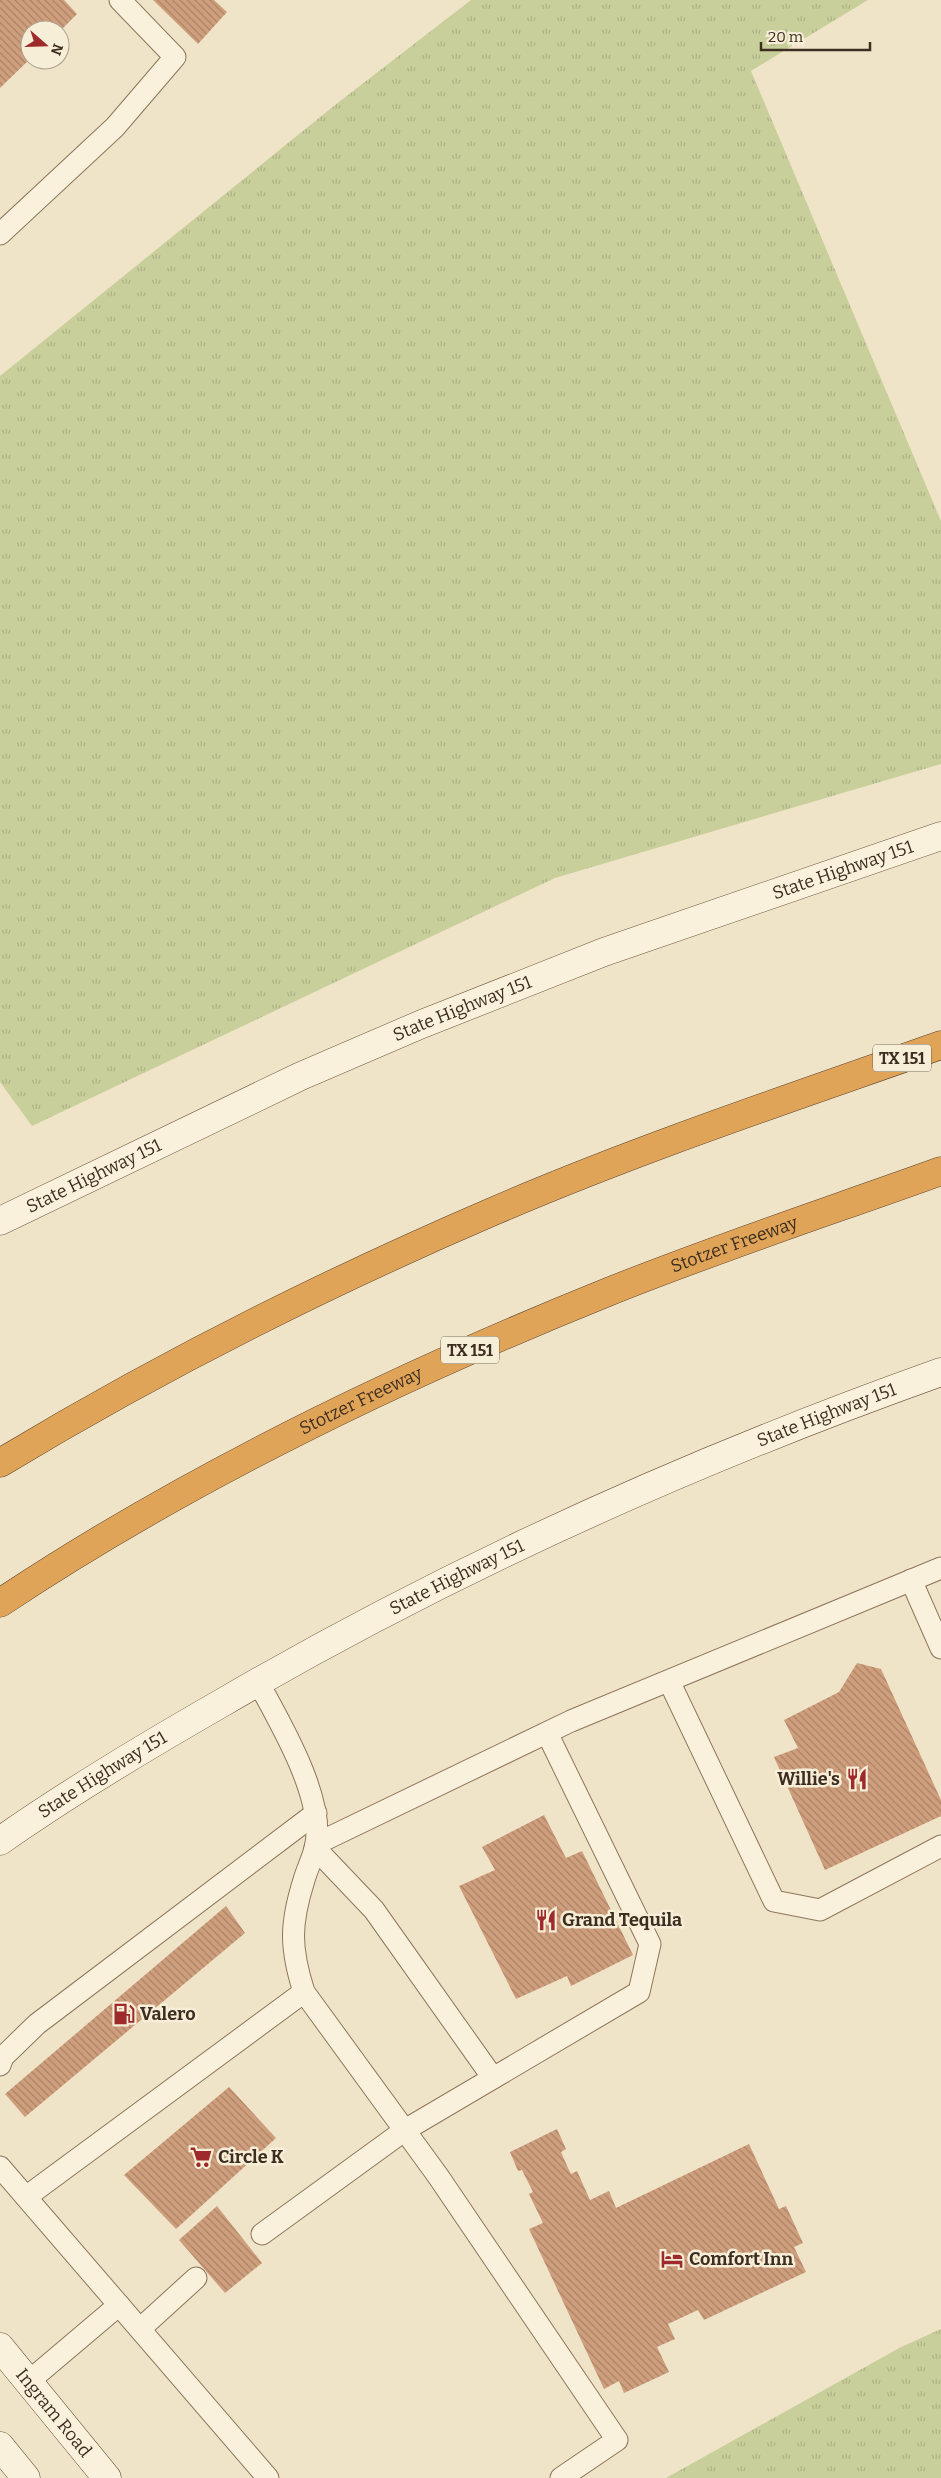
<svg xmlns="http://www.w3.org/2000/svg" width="941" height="2478" font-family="Bitter,serif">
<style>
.grass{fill:url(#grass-tufts)}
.building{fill:url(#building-back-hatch)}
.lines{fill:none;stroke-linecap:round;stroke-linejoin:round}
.service-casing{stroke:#8d765c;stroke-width:23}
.secondary-casing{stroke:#6f573f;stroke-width:29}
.motorway-casing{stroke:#5b4430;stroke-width:29}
.service{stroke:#faf1dc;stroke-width:21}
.secondary{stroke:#faf1dc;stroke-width:28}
.motorway{stroke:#e0a458;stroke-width:28}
.labels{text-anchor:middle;stroke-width:5;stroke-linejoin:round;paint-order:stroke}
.shield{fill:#f7eed8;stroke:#756857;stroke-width:1}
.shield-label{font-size:16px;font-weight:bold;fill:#3d2e20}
.street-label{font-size:18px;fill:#3d2e20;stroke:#f7eed8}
.poi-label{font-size:18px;font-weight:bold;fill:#3d2e20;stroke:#f7eed8;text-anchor:start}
</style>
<defs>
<pattern id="grass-tufts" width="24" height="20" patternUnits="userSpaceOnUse" patternTransform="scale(1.25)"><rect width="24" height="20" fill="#c9cf9b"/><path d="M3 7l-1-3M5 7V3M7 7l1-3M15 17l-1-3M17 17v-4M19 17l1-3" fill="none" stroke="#aeb285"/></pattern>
<pattern id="building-back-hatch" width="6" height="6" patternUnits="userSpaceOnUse" patternTransform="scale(1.25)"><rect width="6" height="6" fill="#cf9f7d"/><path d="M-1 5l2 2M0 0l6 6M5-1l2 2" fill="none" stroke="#a98266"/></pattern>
</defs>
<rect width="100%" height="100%" fill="#f0e4c8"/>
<!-- grass -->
<g class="grass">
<path d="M471 0H868L751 71 941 521V764L555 878 32 1126 0 1082V376L335 105Z"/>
<path d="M941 2329V2478H666L901 2347Z"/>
</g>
<!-- building -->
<g class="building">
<path d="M0 0H64L77 14 61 30H30V59L0 88Z"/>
<path d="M153 0H214L227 12 198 44Z"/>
<path d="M857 1663 881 1669 941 1800V1816L825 1870 774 1757 798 1748 784 1720 839 1692Z"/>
<path d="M544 1815 566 1858 582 1851 633 1955 571 1986 567 1976 516 1999 459 1886 495 1870 482 1847Z"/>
<path d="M226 1906 245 1933 25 2117 5 2094Z"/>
<path d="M229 2087 276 2138 176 2229 124 2175Z"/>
<path d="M557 2129 566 2149 561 2152 568 2168 571 2174 577 2171 590 2200 609 2191 616 2208 749 2144 779 2209 786 2206 803 2243 794 2247 806 2272 704 2320 698 2310 668 2324 675 2339 657 2347 669 2372 624 2393 619 2381 604 2389 529 2229 543 2223 529 2194 533 2192 522 2170 518 2171 510 2152Z"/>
<path d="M217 2206 262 2263 225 2293 179 2240Z"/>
</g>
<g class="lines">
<!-- service casing -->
<g class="service-casing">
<g id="service">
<path d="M0 234 115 127 175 57 120 0"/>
<path d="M911 1580 941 1648"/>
<path d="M669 1681 774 1901 820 1910 941 1846"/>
<path d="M258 1682C280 1723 324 1796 316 1844 314 1856 307 1869 304 1880 290 1924 290 1948 304 1992L438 2176 617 2440 561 2478"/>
<path d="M316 1844 571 1721 941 1568"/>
<path d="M315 1848 374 1910 493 2078"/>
<path d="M0 2065 3 2057 37 2024 316 1813"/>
<path d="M0 2167 268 2478"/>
<path d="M26 2197 304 1992"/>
<path d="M262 2234 405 2130 639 1992 650 1944 547 1733"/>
<path d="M140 2329 196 2278"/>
<path d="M28 2382 119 2305"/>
</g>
</g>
<!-- secondary casing -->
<g class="secondary-casing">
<g id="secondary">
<path id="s1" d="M0 1221 301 1076 422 1024 604 952 941 836"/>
<path id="s2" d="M0 1841C71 1791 145 1747 220 1704 449 1570 691 1461 941 1372"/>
<path id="s3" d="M0 2347 107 2478"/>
<path d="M0 2446 26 2478"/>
</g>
</g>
<!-- motorway casing -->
<g class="motorway-casing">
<g id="motorway">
<path d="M0 1463C159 1367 324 1284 494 1211 640 1148 791 1098 941 1045"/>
<path id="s4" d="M0 1603C189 1477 397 1377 608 1292 717 1248 830 1211 941 1171"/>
</g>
</g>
<!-- service -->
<use href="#service" class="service"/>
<!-- secondary -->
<use href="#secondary" class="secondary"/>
<!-- motorway -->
<use href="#motorway" class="motorway"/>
</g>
<!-- icons -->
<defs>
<g id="restaurant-bare" transform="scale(1.725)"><path d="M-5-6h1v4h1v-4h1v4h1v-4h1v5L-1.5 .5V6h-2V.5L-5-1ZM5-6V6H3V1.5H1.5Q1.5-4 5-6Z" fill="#9e2a2b" stroke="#f7eed8" stroke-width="2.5" paint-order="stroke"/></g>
<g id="fuel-bare" transform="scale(1.725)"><path d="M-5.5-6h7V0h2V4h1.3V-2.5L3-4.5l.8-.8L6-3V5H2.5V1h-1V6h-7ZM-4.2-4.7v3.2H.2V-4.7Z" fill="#9e2a2b" stroke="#f7eed8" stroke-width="2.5" paint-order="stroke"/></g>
<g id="supermarket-bare" transform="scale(1.725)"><path d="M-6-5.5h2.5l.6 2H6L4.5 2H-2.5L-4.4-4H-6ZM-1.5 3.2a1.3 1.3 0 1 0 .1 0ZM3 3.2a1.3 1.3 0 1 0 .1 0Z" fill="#9e2a2b" stroke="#f7eed8" stroke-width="2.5" paint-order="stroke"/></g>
<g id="hotel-bare" transform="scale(1.725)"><path d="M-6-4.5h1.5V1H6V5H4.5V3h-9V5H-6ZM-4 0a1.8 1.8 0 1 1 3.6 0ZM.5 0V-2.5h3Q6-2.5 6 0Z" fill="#9e2a2b" stroke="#f7eed8" stroke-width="2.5" paint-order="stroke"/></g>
</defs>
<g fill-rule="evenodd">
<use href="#restaurant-bare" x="857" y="1779"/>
<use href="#restaurant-bare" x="546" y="1920"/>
<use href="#fuel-bare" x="124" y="2014"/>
<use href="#supermarket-bare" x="201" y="2157"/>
<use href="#hotel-bare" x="672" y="2259"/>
</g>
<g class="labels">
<!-- shield labels -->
<g class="shield">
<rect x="873" y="1044.5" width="58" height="27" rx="4"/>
<rect x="441" y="1336.5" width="58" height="27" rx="4"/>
</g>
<g class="shield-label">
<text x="902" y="1064">TX 151</text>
<text x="470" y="1356">TX 151</text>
</g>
<!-- street labels -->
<g class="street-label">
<text dy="6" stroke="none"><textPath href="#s1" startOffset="914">State Highway 151</textPath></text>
<text dy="6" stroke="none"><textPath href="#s1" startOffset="509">State Highway 151</textPath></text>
<text dy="6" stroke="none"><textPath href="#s1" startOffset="104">State Highway 151</textPath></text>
<text dy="6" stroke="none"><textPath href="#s4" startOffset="819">Stotzer Freeway</textPath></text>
<text dy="6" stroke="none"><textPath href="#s4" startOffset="414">Stotzer Freeway</textPath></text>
<text dy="6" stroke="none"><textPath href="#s2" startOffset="932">State Highway 151</textPath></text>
<text dy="6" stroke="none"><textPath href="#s2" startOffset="528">State Highway 151</textPath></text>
<text dy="6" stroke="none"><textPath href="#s2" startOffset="122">State Highway 151</textPath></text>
<text dy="6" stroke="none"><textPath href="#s3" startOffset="85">Ingram Road</textPath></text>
</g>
<!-- poi labels -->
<g class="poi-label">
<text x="840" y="1785" text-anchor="end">Willie's</text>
<text x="562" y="1926">Grand Tequila</text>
<text x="140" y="2020">Valero</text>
<text x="218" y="2163">Circle K</text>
<text x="689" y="2265">Comfort Inn</text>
</g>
</g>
<!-- north arrow -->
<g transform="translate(45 45) rotate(110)"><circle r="24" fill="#f7eed8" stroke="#ada18e"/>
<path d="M0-4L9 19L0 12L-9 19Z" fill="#9e2a2b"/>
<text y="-8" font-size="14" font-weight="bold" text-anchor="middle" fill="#3d2e20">N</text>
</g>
<!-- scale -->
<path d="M761 42v8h109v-8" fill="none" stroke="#3d2e20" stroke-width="2.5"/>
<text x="768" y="42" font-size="15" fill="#3d2e20" stroke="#f7eed8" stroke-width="4" paint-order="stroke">20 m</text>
</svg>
